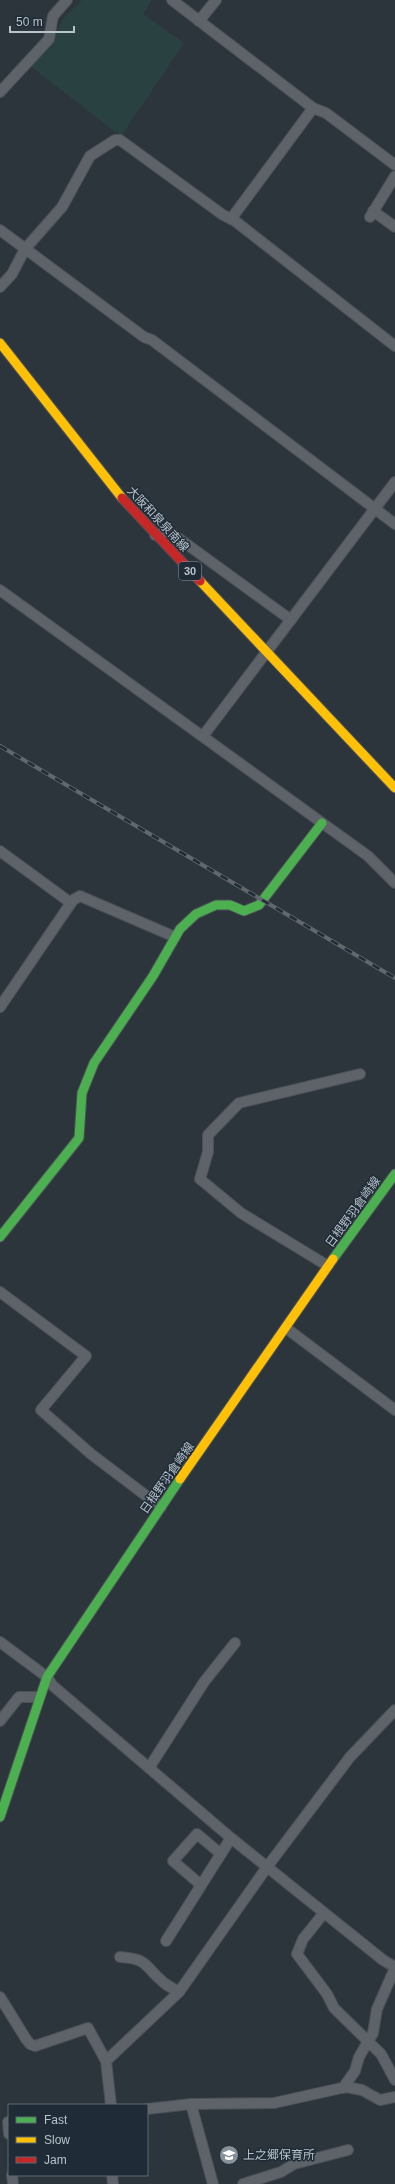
<svg xmlns="http://www.w3.org/2000/svg" width="395" height="2184" font-family="Helvetica,'Noto Sans JP',sans-serif">
<style>
.green{fill:#2a4142}
.lines{fill:none;stroke-linecap:round;stroke-linejoin:round}
.street-casing{stroke:#4b5156;stroke-width:12}
.fast-casing{stroke:#4b5156;stroke-width:11}
.slow-casing{stroke:#4b5156;stroke-width:11}
.jam-casing{stroke:#4b5156;stroke-width:11}
.street{stroke:#5d6369;stroke-width:10}
.fast{stroke:#4caf50;stroke-width:9}
.slow{stroke:#ffc107;stroke-width:9}
.jam{stroke:#c62828;stroke-width:9}
.rail-casing{stroke:#62676d;stroke-width:4}
.rail{stroke:#1f2c37;stroke-width:2.5;stroke-dasharray:8;stroke-linecap:butt}
.labels{text-anchor:middle;stroke-width:3;stroke-linejoin:round;paint-order:stroke}
.shield{fill:#1f2c37;stroke:#8a959f;stroke-width:1}
.shield-label{font-size:11px;font-weight:bold;fill:#b8c2cb}
.street-label{font-size:12px;fill:#b8c2cb;stroke:#1f2c37}
.poi-label{font-size:12px;fill:#b8c2cb;stroke:#1f2c37;text-anchor:start}
</style>
<rect width="100%" height="100%" fill="#2d353c"/>
<!-- green -->
<path class="green" d="M82 0H152L143 14 184 43 121 136 29 65 57 31 63 19Z"/>
<g class="lines">
<!-- street casing -->
<g class="street-casing">
<g id="street">
<path d="M172 0 313 108 326 113 395 165"/>
<path d="M199 21 216 0"/>
<path d="M0 92 49 39 53 16 67 0"/>
<path d="M373 211 395 227"/>
<path d="M370 217 395 176"/>
<path d="M231 219 313 108"/>
<path d="M0 230 144 337 152 340 395 524"/>
<path d="M0 287 12 274 25 249 62 207 90 156 115 140H120L223 215 235 221 395 346"/>
<path d="M155 535 170 532 291 620"/>
<path d="M0 590 368 856 395 883"/>
<path d="M203 736 395 482"/>
<path d="M0 851 71 903"/>
<path d="M0 1007 73 900 80 896 175 937"/>
<path d="M328 1266 241 1213 200 1179 208 1152V1135L239 1103 360 1074"/>
<path d="M0 1292 86 1356 41 1410 91 1454 161 1507"/>
<path d="M286 1328 395 1410"/>
<path d="M0 1642 47 1677 52 1685 231 1838 383 1960 395 1967"/>
<path d="M0 1721 19 1697H39"/>
<path d="M149 1768 204 1682 235 1643"/>
<path d="M201 1885 173 1861 197 1834 221 1854"/>
<path d="M324 1913 303 1939 297 1954 327 1994 334 2008 381 2054 395 2080"/>
<path d="M166 1941 231 1838"/>
<path d="M120 1957C149 1959 144 1966 163 1982 168 1986 174 1989 179 1992"/>
<path d="M0 1997 26 2039 30 2044 35 2046 88 2028 106 2061 111 2105"/>
<path d="M106 2061 179 1992 267 1867 350 1757 395 1710"/>
<path d="M343 2088 355 2071 359 2057 373 2033 377 2009 395 1968"/>
<path d="M191 2104 213 2184"/>
<path d="M147 2109 191 2104 274 2103 346 2087 362 2090 380 2100 395 2097"/>
<path d="M8 2122 9 2134"/>
<path d="M12 2175 13 2184"/>
<path d="M112 2175 113 2184"/>
<path d="M243 2184 281 2172 294 2164 348 2150"/>
</g>
</g>
<!-- fast casing -->
<g class="fast-casing">
<g id="fast">
<path d="M0 1237 79 1138 82 1093 94 1063 153 976 180 929 196 914 216 905H230L244 911 259 905 322 823"/>
<path d="M333 1259 395 1174"/>
<path d="M0 1817 47 1677 180 1479"/>
</g>
</g>
<!-- slow casing -->
<g class="slow-casing">
<g id="slow">
<path d="M0 343 122 498"/>
<path d="M200 581 395 788"/>
<path d="M180 1479 333 1259"/>
</g>
</g>
<!-- jam casing -->
<g class="jam-casing">
<path id="jam" d="M122 498 200 581"/>
</g>
<!-- street -->
<use href="#street" class="street"/>
<!-- fast -->
<use href="#fast" class="fast"/>
<!-- slow -->
<use href="#slow" class="slow"/>
<!-- jam -->
<use href="#jam" class="jam"/>
<!-- rail casing -->
<g class="rail-casing">
<path id="rail" d="M0 746 395 978"/>
</g>
<!-- rail -->
<use href="#rail" class="rail"/>
</g>
<!-- icons -->
<defs>
<g id="school-disc" transform="scale(1)"><circle r="9.5" fill="#879199" stroke="#1f2c37"/><path d="M0-5L7-2L0 1L-7-2ZM-4 1L0 2.5L4 1V4Q0 6-4 4Z" fill="#fff"/></g>
</defs>
<g fill-rule="evenodd">
<use href="#school-disc" x="229" y="2155"/>
</g>
<g class="labels">
<!-- shield labels -->
<rect class="shield" x="179" y="562" width="22" height="18" rx="3"/>
<g class="shield-label">
<text x="190" y="575">30</text>
</g>
<!-- street labels -->
<g class="street-label">
<text transform="translate(158 519) rotate(47)" y="4">大阪和泉泉南線</text>
<text transform="translate(353 1212) rotate(-54)" y="4">日根野羽倉崎線</text>
<text transform="translate(167 1478) rotate(-55)" y="4">日根野羽倉崎線</text>
</g>
<!-- poi labels -->
<g class="poi-label">
<text x="243" y="2159">上之郷保育所</text>
</g>
</g>
<!-- legend -->
<rect x="8" y="2104" width="140" height="72" fill="#1f2c37" stroke="#5c6872"/>
<rect x="16" y="2117" width="20" height="6" fill="#4caf50" stroke="#5c6872"/>
<text x="44" y="2124" font-size="12" fill="#b8c2cb">Fast</text>
<rect x="16" y="2137" width="20" height="6" fill="#ffc107" stroke="#5c6872"/>
<text x="44" y="2144" font-size="12" fill="#b8c2cb">Slow</text>
<rect x="16" y="2157" width="20" height="6" fill="#c62828" stroke="#5c6872"/>
<text x="44" y="2164" font-size="12" fill="#b8c2cb">Jam</text>
<!-- scale -->
<path d="M10 26v6h64v-6" fill="none" stroke="#b8c2cb" stroke-width="2"/>
<text x="16" y="26" font-size="12" fill="#b8c2cb" stroke="#1f2c37" stroke-width="3" paint-order="stroke">50 m</text>
</svg>
